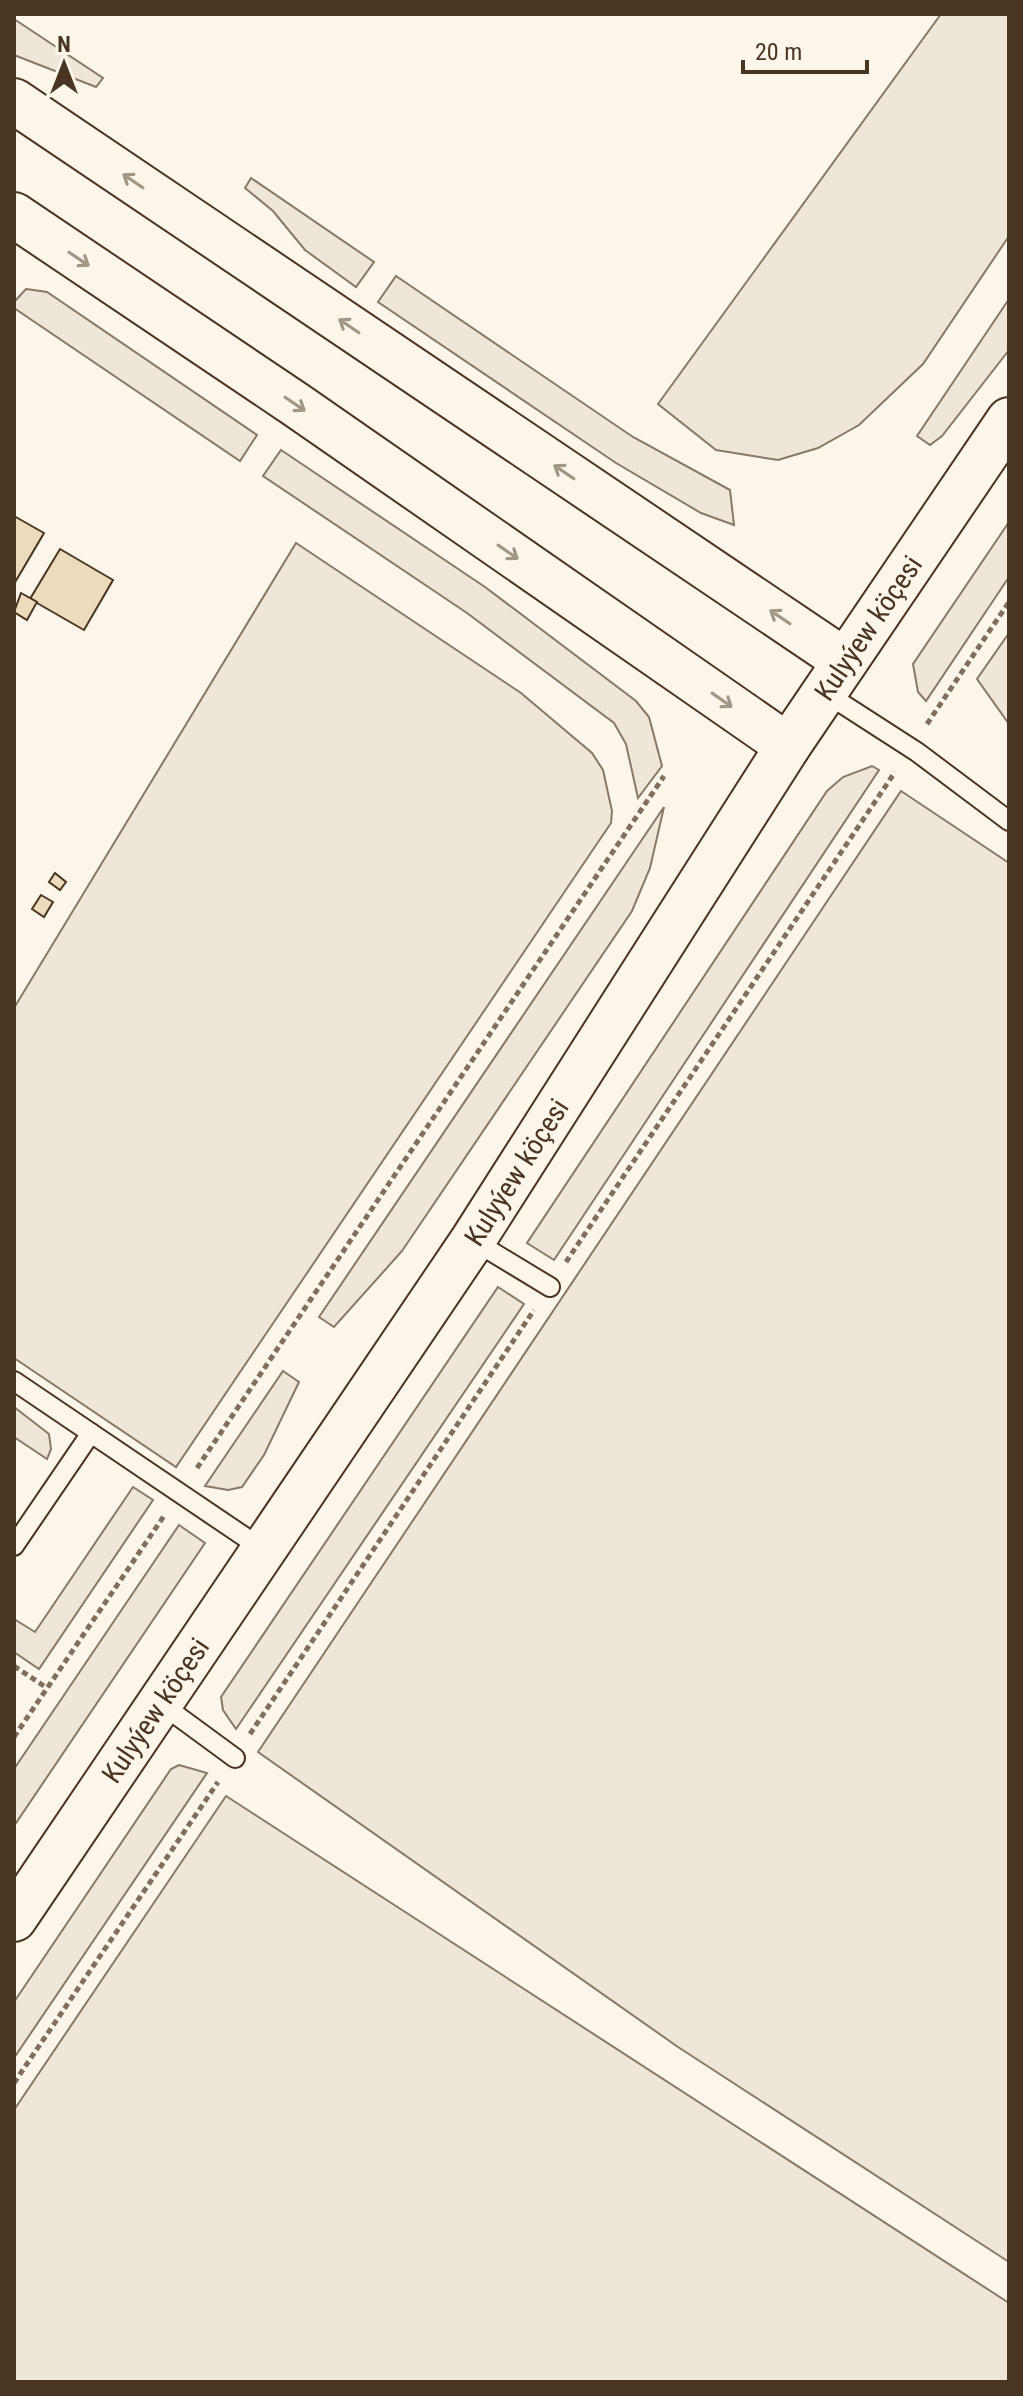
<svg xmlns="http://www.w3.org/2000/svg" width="1023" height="2396" font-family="'Roboto Condensed',sans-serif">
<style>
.green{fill:#ede6d9;stroke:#887966;stroke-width:2}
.building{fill:#ecdcbc;stroke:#4a3520;stroke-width:2}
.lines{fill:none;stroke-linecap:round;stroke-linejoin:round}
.lane-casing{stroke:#4a3520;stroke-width:22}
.secondary-casing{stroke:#4a3520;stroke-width:48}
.path{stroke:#7f6f5c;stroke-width:5;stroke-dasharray:6 4;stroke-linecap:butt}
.lane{stroke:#fbf6e9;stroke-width:18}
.secondary{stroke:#fbf6e9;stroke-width:44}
.oneway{stroke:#a29684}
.labels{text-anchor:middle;stroke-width:6;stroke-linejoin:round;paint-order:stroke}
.street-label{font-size:28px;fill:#4a3520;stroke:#fbf6e9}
</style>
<rect width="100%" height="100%" fill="#fbf6e9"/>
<!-- green -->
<g class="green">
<path d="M941 14H1009V236L923 364 859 425 818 448 778 460 716 450 658 404Z"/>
<path d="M14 19 103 78 96 87 14 55Z"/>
<path d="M251 178 374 262 356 287 305 250 273 211 245 188Z"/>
<path d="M396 276 633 437 730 490 734 525 701 513 616 463 378 302Z"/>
<path d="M26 289 47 292 257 435 240 461 14 308V302Z"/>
<path d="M1009 299V350L942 436 930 445 917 436Z"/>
<path d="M281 450 485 587 636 701 649 717 662 766 638 798 626 744 614 723 467 613 263 476Z"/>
<path d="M1009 522V577L926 701 918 692 913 664Z"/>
<path d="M296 543 521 693 592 753 603 770 612 811 611 823 176 1467 14 1358V1008Z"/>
<path d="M1009 633V724L977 679Z"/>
<path d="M872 766 879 770 554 1260 527 1243 827 791 843 777Z"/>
<path d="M901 791 1009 863V2262L678 2047 258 1752Z"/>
<path d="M664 807 650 868 632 911 402 1251 334 1327 319 1317Z"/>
<path d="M498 1287 524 1304 236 1729 223 1710 221 1697Z"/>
<path d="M283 1371 299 1382 264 1455 242 1487 228 1490 205 1486Z"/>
<path d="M14 1407 49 1434 51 1449 47 1459 14 1437Z"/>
<path d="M133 1487 153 1500 39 1669 14 1652V1619L35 1632Z"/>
<path d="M179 1525 205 1543 14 1826V1769Z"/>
<path d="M179 1765 207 1773 14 2058V2002L171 1769Z"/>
<path d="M226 1796 1009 2303V2382H14V2110Z"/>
</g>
<!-- building -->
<g class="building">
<path d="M14 516 44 533 14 584Z"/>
<path d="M60 549 113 580 84 630 30 599Z"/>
<path d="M21 593 37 602 27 620 14 612Z"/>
<path d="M55 873 66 882 60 890 49 882Z"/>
<path d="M41 895 53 902 44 917 32 909Z"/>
</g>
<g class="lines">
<!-- lane casing -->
<g class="lane-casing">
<g id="lane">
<path d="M824 692 917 752 1009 821"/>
<path d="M474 1241 550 1287"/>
<path d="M14 1381 264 1550"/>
<path d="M14 1546 91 1433"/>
<path d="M160 1703 235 1758"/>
</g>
</g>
<!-- secondary casing -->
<g class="secondary-casing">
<g id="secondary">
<path d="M14 101 845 661"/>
<path d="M14 215 295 404 788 746"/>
<path id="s1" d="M14 1919 473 1240 788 746 1009 420"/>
</g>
</g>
<!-- path -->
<g class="path">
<path d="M927 724 1009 602"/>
<path d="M566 1262 895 772"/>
<path d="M197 1468 664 776"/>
<path d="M14 1666 47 1688"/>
<path d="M250 1734 534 1310"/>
<path d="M14 1737 164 1516"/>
<path d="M14 2083 218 1782"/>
</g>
<!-- lane -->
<use href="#lane" class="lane"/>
<!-- secondary -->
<use href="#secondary" class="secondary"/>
</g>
<!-- one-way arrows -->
<defs><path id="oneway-shaft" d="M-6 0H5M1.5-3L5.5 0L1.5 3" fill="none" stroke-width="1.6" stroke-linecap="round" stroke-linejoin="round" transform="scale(2)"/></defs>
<g class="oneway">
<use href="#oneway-shaft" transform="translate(133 181) rotate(-146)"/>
<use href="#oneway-shaft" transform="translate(79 259) rotate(34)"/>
<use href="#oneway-shaft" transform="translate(349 326) rotate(-146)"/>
<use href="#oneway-shaft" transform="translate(295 404) rotate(34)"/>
<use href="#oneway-shaft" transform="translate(564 472) rotate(-146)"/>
<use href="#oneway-shaft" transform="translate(508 552) rotate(35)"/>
<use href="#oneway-shaft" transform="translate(780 617) rotate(-146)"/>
<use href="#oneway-shaft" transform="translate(722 700) rotate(35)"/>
</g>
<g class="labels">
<!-- street labels -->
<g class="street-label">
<text dy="10" stroke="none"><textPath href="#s1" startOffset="1548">Kulyýew köçesi</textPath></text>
<text dy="10" stroke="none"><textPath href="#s1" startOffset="900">Kulyýew köçesi</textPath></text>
<text dy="10" stroke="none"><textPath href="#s1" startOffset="252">Kulyýew köçesi</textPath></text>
</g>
</g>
<!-- border -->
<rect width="1023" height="2396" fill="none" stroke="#4a3520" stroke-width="32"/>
<!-- north arrow -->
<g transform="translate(64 64)" stroke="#fbf6e9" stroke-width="6" paint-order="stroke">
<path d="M0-6L14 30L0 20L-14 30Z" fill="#4a3520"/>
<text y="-12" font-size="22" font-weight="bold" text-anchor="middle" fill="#4a3520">N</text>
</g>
<!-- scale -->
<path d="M743 60v12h124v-12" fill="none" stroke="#4a3520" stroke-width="4"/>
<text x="755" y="60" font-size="24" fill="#4a3520" stroke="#fbf6e9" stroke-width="6" paint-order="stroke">20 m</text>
</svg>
